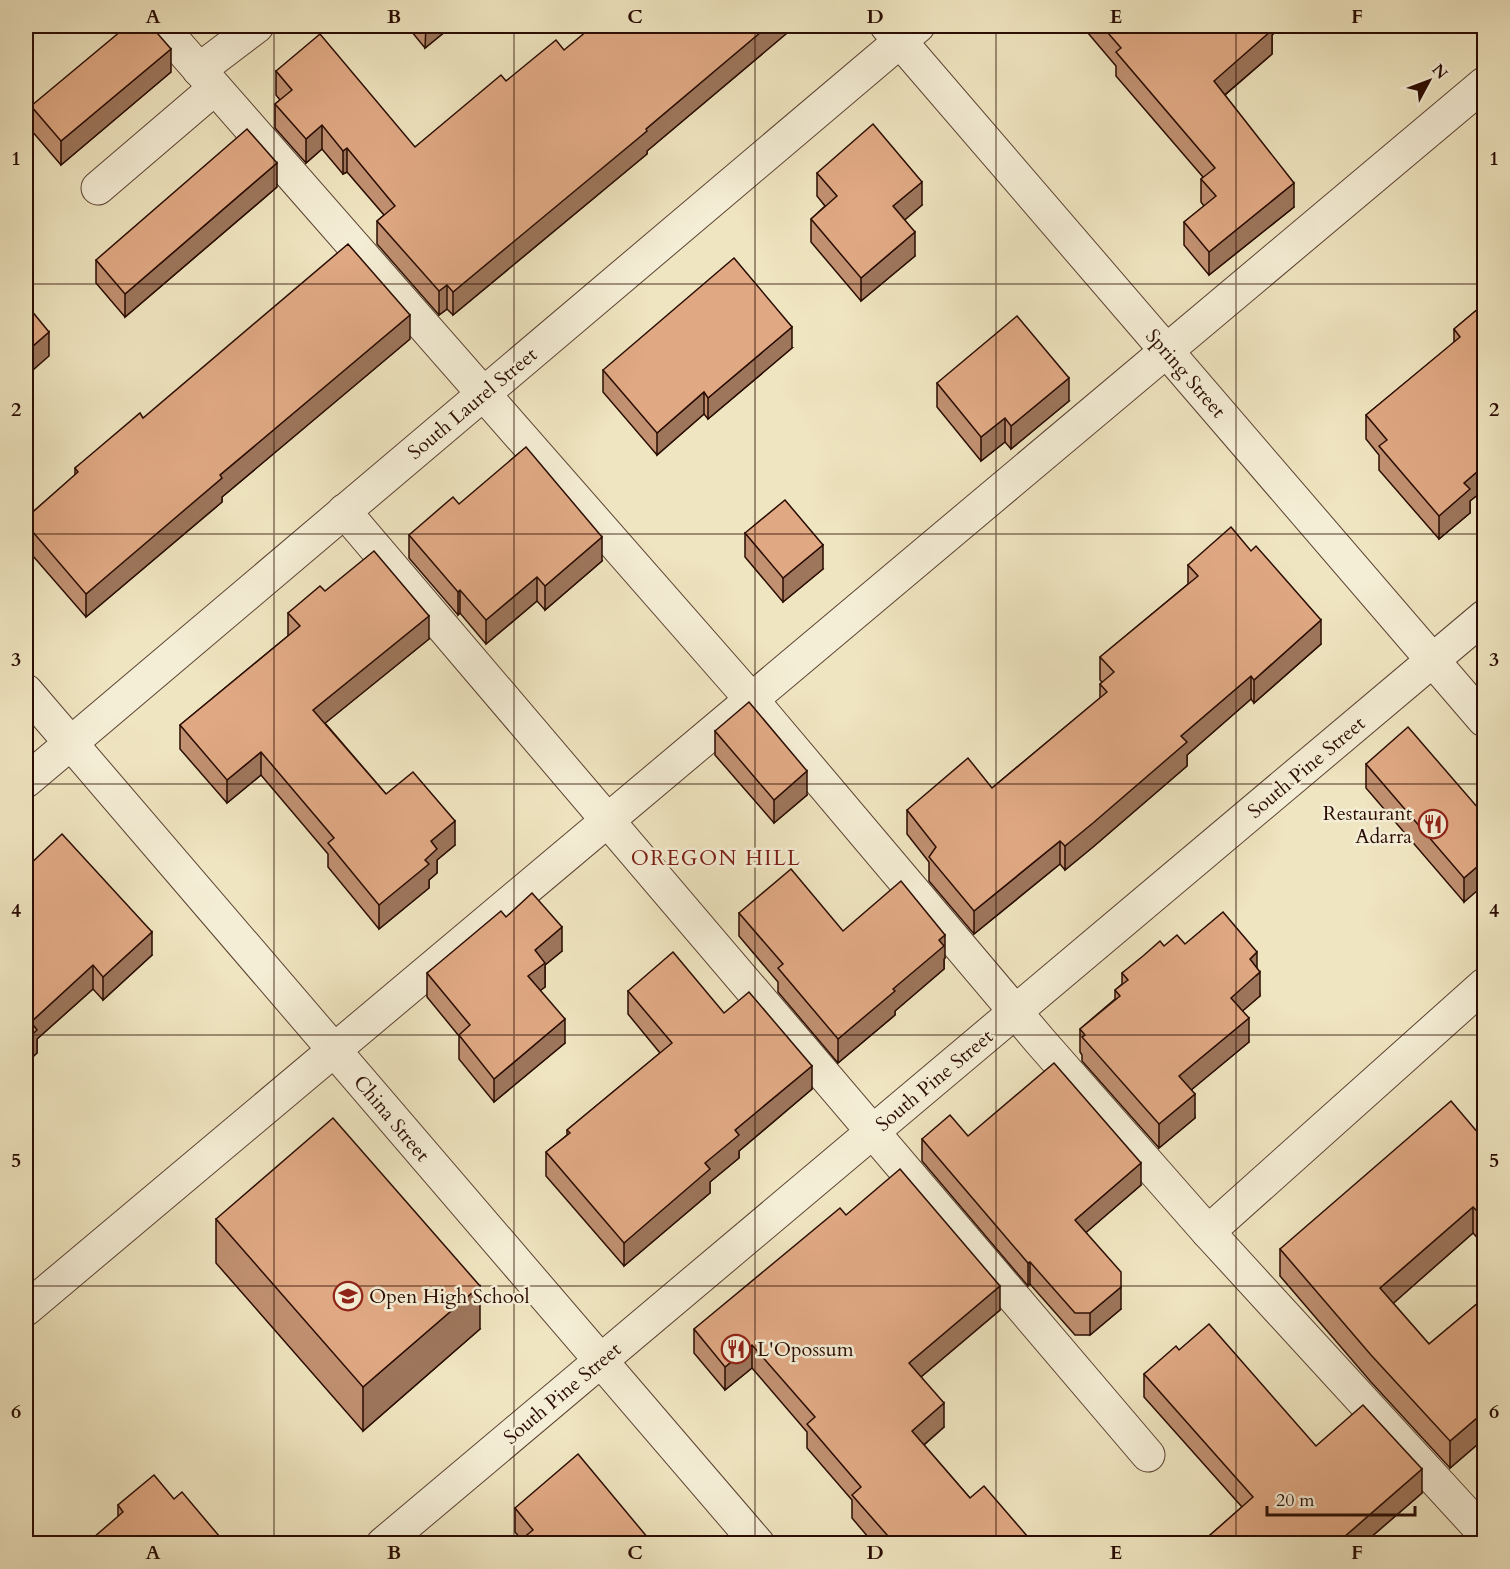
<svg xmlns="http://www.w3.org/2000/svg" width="1510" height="1569" font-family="Cardo,serif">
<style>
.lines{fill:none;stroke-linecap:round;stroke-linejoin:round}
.minor-casing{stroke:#5b4232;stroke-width:35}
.minor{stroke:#f5eed6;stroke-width:33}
.wall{fill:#c19172;stroke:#2a0c02;stroke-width:1.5}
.shaded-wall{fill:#9d765c;stroke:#2a0c02;stroke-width:1.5}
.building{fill:#e0a984;stroke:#2a0c02;stroke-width:1.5}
.grid{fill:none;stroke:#2a0c02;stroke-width:1.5;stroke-opacity:0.55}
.labels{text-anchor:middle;stroke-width:5;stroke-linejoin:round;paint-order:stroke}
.street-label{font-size:20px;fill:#2a0c02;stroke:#f5eed6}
.poi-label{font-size:20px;fill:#2a0c02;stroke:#f5eed6;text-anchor:start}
.neighbourhood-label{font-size:21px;letter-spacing:1.5px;fill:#7a1f14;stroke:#f5eed6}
.neatline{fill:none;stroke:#2a0c02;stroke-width:2}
.grid-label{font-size:20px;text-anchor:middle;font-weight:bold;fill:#2a0c02}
</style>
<rect width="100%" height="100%" fill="#efe5c0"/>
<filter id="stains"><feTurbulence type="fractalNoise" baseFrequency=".00333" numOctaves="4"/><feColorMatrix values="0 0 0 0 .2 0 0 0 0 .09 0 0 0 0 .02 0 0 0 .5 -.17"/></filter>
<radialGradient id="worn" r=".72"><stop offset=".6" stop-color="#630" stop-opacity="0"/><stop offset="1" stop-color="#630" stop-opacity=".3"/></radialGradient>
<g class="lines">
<!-- minor casing -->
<g class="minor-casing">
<g id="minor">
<path d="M161 26 751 699 1040 1041 1208 1232 1484 1533"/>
<path d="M887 26 1484 720"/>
<path d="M199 70 257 26"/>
<path d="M98 188 215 88"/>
<path d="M344 511 1148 1455"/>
<path d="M26 691 758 1544"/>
<path d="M26 781 918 26"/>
<path d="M1208 1232 1484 985"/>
<path d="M26 1309 1484 84"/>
<path d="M383 1544 1484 617"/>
</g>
</g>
<!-- minor -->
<use href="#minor" class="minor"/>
</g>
<!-- wall -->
<g class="wall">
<path d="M407 26H452L425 48Z"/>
<path d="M793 26V28L647 151V154L453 315 447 309 439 315 377 244V221L384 215 347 172 343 174 322 149 306 163 275 128V104L280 100 276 95V71L415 147 506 81 564 50Z"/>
<path d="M1082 26H1282L1272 35V54L1225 95 1294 207 1209 275 1184 245V222L1204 206 1201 202V179L1203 177 1116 76V66Z"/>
<path d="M171 72 61 165 31 130V106Z"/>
<path d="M817 173 922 205 904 220 915 256 861 301 811 242V219L825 206 817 196Z"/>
<path d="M277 187 125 317 96 283V260Z"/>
<path d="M1485 303V489L1470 501V513L1439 539 1379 470V455L1366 439V415L1454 343V329Z"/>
<path d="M410 339 222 497V502L86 617 26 548V518L75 475V468L143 418Z"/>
<path d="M792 348 708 419 704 414 657 455 603 392V370Z"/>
<path d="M937 383 1069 401 1011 449 1005 442 981 461 937 407Z"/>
<path d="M459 504 602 561 545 610 537 601 486 644 460 613 458 615 409 558V535Z"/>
<path d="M745 533 823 569 783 602 745 557Z"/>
<path d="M1188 565 1321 644 1254 703 1251 699 1187 755V766L1093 847 1065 870 1060 864 974 934 929 881V862L907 834V810L992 788 1100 698V684L1102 682 1100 680V657L1188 584Z"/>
<path d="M325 591 429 639 325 723 386 794 455 845 437 860V873L429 880V888L379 929 328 867V854L261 775 227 803 180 749V725L288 636V613Z"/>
<path d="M715 731 807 795 774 823 715 755Z"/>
<path d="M1366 764 1485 816 1464 902 1366 788Z"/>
<path d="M26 868 152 955 103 1000 93 989 37 1039V1053L26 1063Z"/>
<path d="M739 913 843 931 945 958 944 959V969L895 1011V1015L838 1063 778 992V982L739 936Z"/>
<path d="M506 917 562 951 545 965V987L540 990 565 1043 494 1102 459 1059V1036L427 997V973Z"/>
<path d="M1185 944 1257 968 1260 996 1242 1011 1249 1042 1191 1090 1195 1118 1159 1148 1082 1061V1055L1080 1052V1029L1115 999V990L1122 984V973L1164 946Z"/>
<path d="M628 991 724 1013 812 1089 739 1151V1158L710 1182V1193L624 1266 546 1176V1152L567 1135V1130L660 1053 628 1014Z"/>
<path d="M968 1136 1141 1185 1086 1232 1121 1309 1090 1335H1075L1030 1284 1028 1286 922 1161V1139Z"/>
<path d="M1485 1141V1246L1473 1233 1393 1303 1429 1344 1485 1297V1438L1450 1468 1371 1382 1280 1276V1249Z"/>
<path d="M846 1215 1000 1310 921 1377 944 1427 924 1445 970 1498 1034 1544H874L852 1518V1500L807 1448V1432L752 1368 725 1390 694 1353V1329Z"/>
<path d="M216 1219 480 1329 363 1431 216 1263Z"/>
<path d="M1179 1350 1316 1446 1422 1493 1363 1544H1200L1242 1507 1144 1397V1374Z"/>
<path d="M174 1499 225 1544 118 1516V1505Z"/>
<path d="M515 1508 648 1544H517L521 1539 515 1532Z"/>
</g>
<!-- shaded-wall -->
<g class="shaded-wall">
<path d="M426 26H452L425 48Z"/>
<path d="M768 26H793V28L647 151V154L453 315V292Z"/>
<path d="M1262 26H1282L1272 35V54L1214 104V81Z"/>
<path d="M171 49V72L61 165V141Z"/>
<path d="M322 125V149L306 163V139Z"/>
<path d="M347 148V172L343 174V151Z"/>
<path d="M277 163V187L125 317V294Z"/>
<path d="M922 182V205L893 230V206Z"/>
<path d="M1294 183V207L1209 275V252Z"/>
<path d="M915 232V256L861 301V278Z"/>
<path d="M447 285V309L439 315V291Z"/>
<path d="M410 315V339L222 497V502L86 617V594L220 475Z"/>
<path d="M792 327V348L708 419V398Z"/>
<path d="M49 332V356L26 376V352Z"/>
<path d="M1069 378V401L1011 449V426Z"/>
<path d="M704 392V414L657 455V433Z"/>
<path d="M1005 418V442L981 461V437Z"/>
<path d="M1485 465V489L1470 501V513L1439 539V516L1464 483Z"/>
<path d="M602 537V561L545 610V586Z"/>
<path d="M823 545V569L783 602V578Z"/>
<path d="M537 577V601L486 644V620Z"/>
<path d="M460 590V613L458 615V592Z"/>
<path d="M429 616V639L313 733V710Z"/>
<path d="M1321 620V644L1254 703V680Z"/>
<path d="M1251 676V699L1187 755V766L1093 847 1065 870V846L1181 736Z"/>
<path d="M261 752V775L227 803V780Z"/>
<path d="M807 771V795L774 823V800Z"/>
<path d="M455 821V845L437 860V873L429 880V888L379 929V905L425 860 431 841Z"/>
<path d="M1060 841V864L974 934V911Z"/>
<path d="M1485 860V884L1464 902V878Z"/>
<path d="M562 927V951L545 965V987L528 1000V976L535 950Z"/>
<path d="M152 932V955L103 1000V977Z"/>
<path d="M945 935V958L944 959V969L895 1011V1015L838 1063V1039L893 989 939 940Z"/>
<path d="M1257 952V975L1260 972V996L1231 1021V998L1250 959Z"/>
<path d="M93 965V989L37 1039V1053L26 1063V1040L31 1022Z"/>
<path d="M1249 1018V1042L1179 1100V1076Z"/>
<path d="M565 1019V1043L494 1102V1079Z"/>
<path d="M812 1066V1089L739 1151V1158L710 1182V1193L624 1266V1243L705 1163 735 1130Z"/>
<path d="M1195 1094V1118L1159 1148V1124Z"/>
<path d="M1141 1163V1185L1075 1242V1220Z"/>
<path d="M1473 1207V1233L1380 1315V1288Z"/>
<path d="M1030 1262V1284L1028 1286V1263Z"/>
<path d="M480 1286V1329L363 1431V1387Z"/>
<path d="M1000 1286V1310L909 1387V1363Z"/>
<path d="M1121 1287V1309L1090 1335V1313Z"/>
<path d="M752 1345V1368L725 1390V1367Z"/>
<path d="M944 1403V1427L912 1455V1431Z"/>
<path d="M1485 1411V1438L1450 1468V1441Z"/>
<path d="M1422 1469V1493L1363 1544H1336Z"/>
<path d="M648 1538V1544H642Z"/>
</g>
<!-- building -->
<g class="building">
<path d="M127 26H151L171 49 61 141 31 106Z"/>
<path d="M593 26H768L646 129 647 131 453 292 447 285 439 291 377 221 395 206 347 148 343 151 322 125 306 139 275 104 292 90 276 71 320 34 415 147 501 75 506 81 556 40 564 50Z"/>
<path d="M1102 26H1268L1272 30 1214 81 1294 183 1209 252 1184 222 1216 196 1201 179 1215 168 1116 52 1121 48Z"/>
<path d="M873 124 922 182 893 206 915 232 861 278 811 219 837 196 817 173Z"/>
<path d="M247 129 277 163 125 294 96 260Z"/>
<path d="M348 244 410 315 220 475 222 478 86 594 26 524V518L78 472 75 468 140 413 143 418Z"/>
<path d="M734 258 792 327 708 398 704 392 657 433 603 370Z"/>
<path d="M1485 303V465L1464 483 1470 489 1439 516 1379 446 1387 440 1366 415 1460 337 1454 329Z"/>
<path d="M26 304 49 332 26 352Z"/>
<path d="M1017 316 1069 378 1011 426 1005 418 981 437 937 383Z"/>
<path d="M526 447 602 537 545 586 537 577 486 620 460 590 458 592 409 535 453 497 459 504Z"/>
<path d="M785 500 823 545 783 578 745 533Z"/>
<path d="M1231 527 1251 551 1256 546 1321 620 1254 680 1251 676 1181 736 1187 742 1093 823 1065 846 1060 841 974 911 929 857 936 847 907 810 968 758 992 788 1107 692 1100 684 1114 672 1100 657 1198 576 1188 565Z"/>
<path d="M374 551 429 616 313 710 386 794 413 772 455 821 431 841 437 849 425 860 429 864 379 905 328 843 334 838 261 752 227 780 180 725 300 626 288 613 320 586 325 591Z"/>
<path d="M749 702 807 771 774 800 715 731Z"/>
<path d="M1408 727 1485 816V860L1464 878 1366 764Z"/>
<path d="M62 834 152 932 103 977 93 965 31 1022 37 1030 26 1040V868Z"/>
<path d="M791 869 843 931 901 881 945 935 939 940 944 946 893 989 895 991 838 1039 778 968 783 964 739 913Z"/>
<path d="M532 893 562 927 535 950 545 963 528 976 565 1019 494 1079 459 1035 470 1025 427 973 501 911 506 917Z"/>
<path d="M1223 912 1257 952 1250 959 1260 972 1231 998 1249 1018 1179 1076 1195 1094 1159 1124 1082 1037 1085 1035 1080 1029 1120 996 1115 990 1128 980 1122 973 1143 956 1160 941 1164 946 1177 935 1185 944Z"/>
<path d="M673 952 724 1013 749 992 812 1066 735 1130 739 1135 705 1163 710 1169 624 1243 546 1152 570 1133 567 1130 672 1043 628 991Z"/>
<path d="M1054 1063 1141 1163 1075 1220 1121 1272V1287L1090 1313H1075L1030 1262 1028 1263 922 1139 950 1115 968 1136Z"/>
<path d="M1451 1101 1485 1141V1219L1473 1207 1380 1288 1429 1344 1485 1297V1411L1450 1441 1371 1355 1280 1249Z"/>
<path d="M333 1118 480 1286 363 1387 216 1219Z"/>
<path d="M900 1169 1000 1286 909 1363 944 1403 912 1431 970 1498 984 1486 1034 1544H895L852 1495 861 1487 807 1424 815 1417 752 1345 725 1367 694 1329 840 1208 846 1215Z"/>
<path d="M1209 1324 1316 1446 1363 1405 1422 1469 1336 1544H1200L1253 1497 1144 1374 1176 1346 1179 1350Z"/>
<path d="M578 1454 648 1538 642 1544H518L517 1543 533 1530 515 1508Z"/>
<path d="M154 1475 174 1499 182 1492 225 1543V1544H86L123 1512 118 1505Z"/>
</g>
<!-- grid -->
<path class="grid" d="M274 26V1544M514 26V1544M755 26V1544M996 26V1544M1236 26V1544M26 284H1484M26 534H1484M26 784H1484M26 1035H1484M26 1286H1484"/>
<!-- icons -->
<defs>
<g id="restaurant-ring" transform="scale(1.5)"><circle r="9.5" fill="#f5eed6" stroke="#8f2418" stroke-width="1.5"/><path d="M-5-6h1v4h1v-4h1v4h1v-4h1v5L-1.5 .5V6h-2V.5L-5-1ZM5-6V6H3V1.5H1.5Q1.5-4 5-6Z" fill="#8f2418"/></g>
<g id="school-ring" transform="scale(1.5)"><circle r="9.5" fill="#f5eed6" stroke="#8f2418" stroke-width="1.5"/><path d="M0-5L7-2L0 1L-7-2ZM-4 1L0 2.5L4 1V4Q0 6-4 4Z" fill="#8f2418"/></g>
</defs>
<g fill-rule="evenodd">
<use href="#restaurant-ring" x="1433" y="824"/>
<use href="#school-ring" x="348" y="1296"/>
<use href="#restaurant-ring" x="736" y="1349"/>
</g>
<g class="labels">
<!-- street labels -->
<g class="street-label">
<text transform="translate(1186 373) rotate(49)" y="7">Spring Street</text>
<text transform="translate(472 403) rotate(-40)" y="7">South Laurel Street</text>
<text transform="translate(1306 767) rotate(-40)" y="7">South Pine Street</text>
<text transform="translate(934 1080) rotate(-40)" y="7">South Pine Street</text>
<text transform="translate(392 1118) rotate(50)" y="7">China Street</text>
<text transform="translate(562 1393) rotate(-40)" y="7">South Pine Street</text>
</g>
<!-- poi labels -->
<g class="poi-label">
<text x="1412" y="820" text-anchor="end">Restaurant<tspan x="1412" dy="23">Adarra</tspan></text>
<text x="369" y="1303">Open High School</text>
<text x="757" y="1356">L'Opossum</text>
</g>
<!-- neighbourhood labels -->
<g class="neighbourhood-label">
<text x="716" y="865">OREGON HILL</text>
</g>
</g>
<!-- margin -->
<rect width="1510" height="1569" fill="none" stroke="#efe5c0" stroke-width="66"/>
<!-- north arrow -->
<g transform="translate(1429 81) rotate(49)" stroke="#f5eed6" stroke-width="4.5" paint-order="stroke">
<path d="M0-4.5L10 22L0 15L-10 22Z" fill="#2a0c02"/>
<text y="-9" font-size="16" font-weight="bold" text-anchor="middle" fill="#2a0c02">N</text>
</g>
<!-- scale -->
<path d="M1267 1506v9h148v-9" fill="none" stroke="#2a0c02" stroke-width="3"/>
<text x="1276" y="1506" font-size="18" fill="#2a0c02" stroke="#f5eed6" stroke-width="4.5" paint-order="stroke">20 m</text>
<rect x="33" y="33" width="1444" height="1503" class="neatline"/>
<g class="grid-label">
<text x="153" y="23">A</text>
<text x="394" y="23">B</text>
<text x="635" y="23">C</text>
<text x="875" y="23">D</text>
<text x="1116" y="23">E</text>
<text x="1357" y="23">F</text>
<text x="16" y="165">1</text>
<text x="1494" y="165">1</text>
<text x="16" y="416">2</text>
<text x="1494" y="416">2</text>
<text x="16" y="666">3</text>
<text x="1494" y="666">3</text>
<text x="16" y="917">4</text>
<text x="1494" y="917">4</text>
<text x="16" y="1167">5</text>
<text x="1494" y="1167">5</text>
<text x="16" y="1418">6</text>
<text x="1494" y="1418">6</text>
<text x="153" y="1559">A</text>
<text x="394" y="1559">B</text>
<text x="635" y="1559">C</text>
<text x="875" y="1559">D</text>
<text x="1116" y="1559">E</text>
<text x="1357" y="1559">F</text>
</g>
<rect width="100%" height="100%" filter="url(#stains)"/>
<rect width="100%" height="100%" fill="url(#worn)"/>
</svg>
